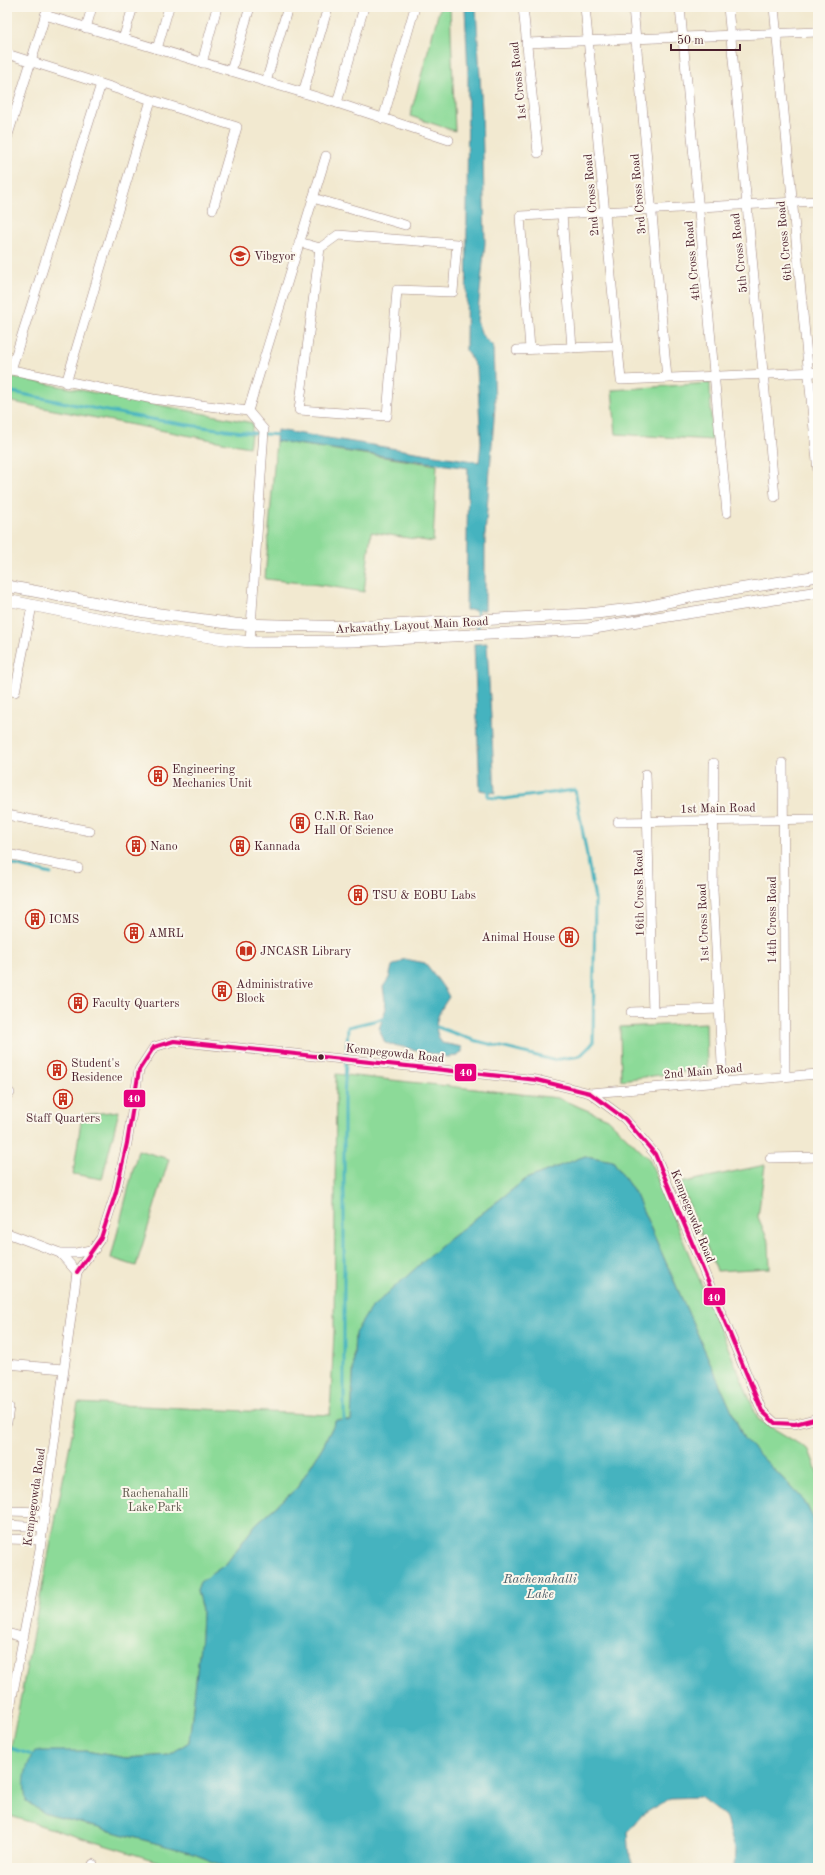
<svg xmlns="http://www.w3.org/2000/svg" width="825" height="1875" font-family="'Old Standard TT',serif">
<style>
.green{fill:#8cda98;stroke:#6b7c62}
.water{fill:#44b3bf;stroke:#476975}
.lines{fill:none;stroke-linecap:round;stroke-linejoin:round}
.stream{stroke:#44b3bf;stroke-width:3}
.minor-casing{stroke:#9e847e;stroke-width:10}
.major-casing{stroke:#9e847e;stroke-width:12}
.minor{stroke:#fff;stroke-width:9}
.major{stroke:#fff;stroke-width:11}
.bus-1-casing{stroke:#fbf7ec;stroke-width:7}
.bus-1{stroke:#e5007d;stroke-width:4}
.bus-dot{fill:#4a1f2b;stroke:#fbf7ec;stroke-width:1.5}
.labels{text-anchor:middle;stroke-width:4;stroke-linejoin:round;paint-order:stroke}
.street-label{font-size:12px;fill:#4a1f2b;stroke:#fbf7ec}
.poi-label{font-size:12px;fill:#4a1f2b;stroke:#fbf7ec;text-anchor:start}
.park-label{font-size:12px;fill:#5e574c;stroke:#fbf7ec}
.water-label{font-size:13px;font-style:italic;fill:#485a66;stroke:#fbf7ec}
.line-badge{stroke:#fbf7ec;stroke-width:1.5}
.badge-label{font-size:11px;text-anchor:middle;font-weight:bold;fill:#fff}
</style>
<rect width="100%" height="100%" fill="#fbf7ec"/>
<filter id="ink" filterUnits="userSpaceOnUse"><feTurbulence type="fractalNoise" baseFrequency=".025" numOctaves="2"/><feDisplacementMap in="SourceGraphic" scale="8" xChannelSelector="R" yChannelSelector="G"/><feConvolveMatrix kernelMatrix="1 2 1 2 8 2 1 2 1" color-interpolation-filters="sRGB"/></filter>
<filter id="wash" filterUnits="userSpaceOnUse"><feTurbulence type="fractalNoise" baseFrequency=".012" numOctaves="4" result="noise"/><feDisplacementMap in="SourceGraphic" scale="16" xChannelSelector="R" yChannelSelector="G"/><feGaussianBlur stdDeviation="0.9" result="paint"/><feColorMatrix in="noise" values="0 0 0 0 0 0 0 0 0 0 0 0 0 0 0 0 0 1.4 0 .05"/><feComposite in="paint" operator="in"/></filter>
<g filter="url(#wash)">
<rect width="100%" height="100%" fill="#f2e9d0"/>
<!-- green -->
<g class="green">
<path d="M440 7H450L455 131 410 116Z"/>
<path d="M7 376 253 423 249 447 7 401Z"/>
<path d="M710 383 712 440 616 434 612 390Z"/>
<path d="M276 441 437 465 433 542 371 532 364 592 328 586 265 579Z"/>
<path d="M706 1023 707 1069 621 1080 620 1027Z"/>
<path d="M336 1074 558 1098 608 1119 649 1159 758 1419 809 1450 818 1474V1528L804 1500 744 1439 636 1195 613 1161 585 1156 526 1179 444 1243 370 1310 355 1333 351 1421 336 1420 323 1446 297 1488 256 1524 226 1564 200 1583 197 1590 202 1610 201 1637 189 1742 169 1755 126 1758 86 1751 43 1813 189 1852 229 1868H179L7 1815V1767L78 1403 330 1415 334 1332Z"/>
<path d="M119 1111 102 1179 73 1174 82 1115Z"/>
<path d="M138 1150 169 1159 136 1266 111 1258Z"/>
<path d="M765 1165 758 1217 769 1243 770 1268 717 1271 680 1183Z"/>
</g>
<!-- water -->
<g class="water">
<path d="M465 7H476L482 111 485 243 477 321 482 335 493 346 495 406 485 535V610H466L468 468 276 441 277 430 479 462 481 443 477 369 466 350 468 74Z"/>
<path d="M487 643 495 793 480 790 474 644Z"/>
<path d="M405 959 425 963C429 967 448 993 449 997 439 1012 430 1026 442 1043L462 1047V1052L458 1056 447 1057 385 1043 379 1029 386 1008 383 987 389 978 392 966Z"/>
<path d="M585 1156 613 1161 636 1195 744 1439 804 1500 818 1528V1868H734L735 1848 725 1816 700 1797 671 1798 642 1815 628 1832 630 1857 634 1868H229L189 1852 43 1813 26 1801C23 1782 24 1768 35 1751H86L126 1758 169 1755 189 1742 201 1637 202 1610 197 1590 200 1582 226 1564 256 1524 297 1488 323 1446 336 1420 351 1421 355 1333 370 1309 444 1243 526 1179Z"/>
</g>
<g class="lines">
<!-- stream -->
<g class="stream">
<path d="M7 391C97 409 188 429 279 435"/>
<path d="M477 606 478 632"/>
<path d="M7 863 51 874"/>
<path d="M437 1027 473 1040 553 1060 580 1056 593 1043 595 899 575 790 504 799 488 797V788"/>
<path d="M344 1425V1099L348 1027 382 1019"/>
<path d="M7 1747 32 1755"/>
</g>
</g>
</g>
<g filter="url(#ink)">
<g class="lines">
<!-- minor casing -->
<g class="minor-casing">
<g id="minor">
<path d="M523 7 538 153"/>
<path d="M585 7 621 380 818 372"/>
<path d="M633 7 667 378"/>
<path d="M680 7 727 513"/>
<path d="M728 7 775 497"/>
<path d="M774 7 818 472"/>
<path d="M45 15 337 103 449 140"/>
<path d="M86 28 92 7"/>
<path d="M123 39 133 7"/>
<path d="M526 43 818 32"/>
<path d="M157 49 169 7"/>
<path d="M7 54 237 127 213 209"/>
<path d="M202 63 217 7"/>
<path d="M231 71 250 7"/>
<path d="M266 82 288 7"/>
<path d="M303 93 328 7"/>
<path d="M337 103 364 7"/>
<path d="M383 119 415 7"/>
<path d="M7 138 48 7"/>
<path d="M313 198 405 225"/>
<path d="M562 214 572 348"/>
<path d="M338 235 457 244 453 292 397 290 387 416 299 410 320 248Z"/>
<path d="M299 242 320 248"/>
<path d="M530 349 520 216 818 201"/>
<path d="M517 350 617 346"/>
<path d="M7 369 153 399 248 411 264 430 250 642"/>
<path d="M11 370 101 84"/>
<path d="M66 383 151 100"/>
<path d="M248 411 326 156"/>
<path d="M7 690 15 692 32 606"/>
<path d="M714 763 713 890 723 1082"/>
<path d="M783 763 785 1076"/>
<path d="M646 774 653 1012"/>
<path d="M7 815 90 831"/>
<path d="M618 822 818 819"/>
<path d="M7 854 78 868"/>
<path d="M631 1012 719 1009"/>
<path d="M7 1093H10"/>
<path d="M590 1093 818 1074"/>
<path d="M770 1158 818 1157"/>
<path d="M7 1233 60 1253H76L95 1249"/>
<path d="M77 1272 101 1238 116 1192 127 1143 139 1070 154 1047 174 1041 537 1080 590 1093 625 1119 655 1154 762 1411 775 1423 795 1424 818 1418"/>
<path d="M7 1364 63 1369"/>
<path d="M7 1407H9L7 1422"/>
<path d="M7 1511 45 1512"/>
<path d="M7 1525 43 1527"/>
<path d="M7 1539 41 1540"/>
<path d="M7 1633 22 1637"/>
<path d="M7 1724 40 1549 77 1272 60 1253"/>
<path d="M92 1868 93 1864"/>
</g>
</g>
<!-- major casing -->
<g class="major-casing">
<g id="major">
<path d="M7 586 145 612 235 624 355 627 587 614 641 608 695 596 818 576"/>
<path d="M7 600C87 617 168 633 250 642L355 641 588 629 818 592"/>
</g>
</g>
<!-- minor -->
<use href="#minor" class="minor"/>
<!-- major -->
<use href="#major" class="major"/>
<!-- bus-1 casing -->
<g class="bus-1-casing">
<path id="bus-1" d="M77 1272 101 1238 116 1192 127 1143 139 1070 154 1047 174 1041 537 1080 590 1093 625 1119 655 1154 762 1411 775 1423 795 1424 818 1418"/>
</g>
<!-- bus-1 -->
<use href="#bus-1" class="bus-1"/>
</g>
</g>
<!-- icons -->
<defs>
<g id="school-ring" transform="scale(1)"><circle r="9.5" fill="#fbf7ec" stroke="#c8321e" stroke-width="1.5"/><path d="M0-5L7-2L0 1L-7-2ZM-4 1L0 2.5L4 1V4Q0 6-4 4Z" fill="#c8321e"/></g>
<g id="building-ring" transform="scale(1)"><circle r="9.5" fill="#fbf7ec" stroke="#c8321e" stroke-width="1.5"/><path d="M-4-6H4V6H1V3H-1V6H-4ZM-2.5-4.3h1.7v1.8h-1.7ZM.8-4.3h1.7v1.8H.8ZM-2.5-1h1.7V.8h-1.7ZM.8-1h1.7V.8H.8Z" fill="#c8321e"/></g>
<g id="library-ring" transform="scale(1)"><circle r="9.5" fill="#fbf7ec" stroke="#c8321e" stroke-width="1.5"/><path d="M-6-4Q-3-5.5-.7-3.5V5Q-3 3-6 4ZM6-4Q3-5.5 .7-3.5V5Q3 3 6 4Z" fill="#c8321e"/></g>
</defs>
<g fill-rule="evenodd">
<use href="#school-ring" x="240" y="256"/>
<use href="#building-ring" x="158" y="776"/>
<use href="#building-ring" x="300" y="823"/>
<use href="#building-ring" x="136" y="846"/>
<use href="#building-ring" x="240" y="846"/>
<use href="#building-ring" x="358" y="895"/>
<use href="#building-ring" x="35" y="919"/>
<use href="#building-ring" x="134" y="933"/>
<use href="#building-ring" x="569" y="937"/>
<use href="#library-ring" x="246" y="951"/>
<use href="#building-ring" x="222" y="991"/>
<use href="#building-ring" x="78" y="1003"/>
<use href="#building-ring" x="57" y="1070"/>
<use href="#building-ring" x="63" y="1099"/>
</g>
<!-- markers -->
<circle class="bus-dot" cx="321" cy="1057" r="3.5"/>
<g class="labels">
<!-- street labels -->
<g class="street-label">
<text transform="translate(518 81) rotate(-96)" y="4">1st Cross Road</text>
<text transform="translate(638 194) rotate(-95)" y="4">3rd Cross Road</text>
<text transform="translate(591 195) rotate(-95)" y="4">2nd Cross Road</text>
<text transform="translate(784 241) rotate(-95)" y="4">6th Cross Road</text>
<text transform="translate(739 253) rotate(-96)" y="4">5th Cross Road</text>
<text transform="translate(692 261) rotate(-95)" y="4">4th Cross Road</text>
<text transform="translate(412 625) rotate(-3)" y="4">Arkavathy Layout Main Road</text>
<text transform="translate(718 808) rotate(-1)" y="4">1st Main Road</text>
<text transform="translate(639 893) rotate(-91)" y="4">16th Cross Road</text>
<text transform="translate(772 920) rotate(-90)" y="4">14th Cross Road</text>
<text transform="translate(703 923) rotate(-92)" y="4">1st Cross Road</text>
<text transform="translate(395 1053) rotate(6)" y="4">Kempegowda Road</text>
<text transform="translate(703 1071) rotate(-5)" y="4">2nd Main Road</text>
<text transform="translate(693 1216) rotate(68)" y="4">Kempegowda Road</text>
<text transform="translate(34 1497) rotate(-82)" y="4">Kempegowda Road</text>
</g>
<!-- poi labels -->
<g class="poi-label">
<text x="254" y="260">Vibgyor</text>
<text x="172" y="773">Engineering<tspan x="172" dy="14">Mechanics Unit</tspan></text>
<text x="314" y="820">C.N.R. Rao<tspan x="314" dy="14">Hall Of Science</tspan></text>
<text x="150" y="850">Nano</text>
<text x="254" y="850">Kannada</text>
<text x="372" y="899">TSU &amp; EOBU Labs</text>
<text x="49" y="923">ICMS</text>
<text x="148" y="937">AMRL</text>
<text x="555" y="941" text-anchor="end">Animal House</text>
<text x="260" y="955">JNCASR Library</text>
<text x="236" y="988">Administrative<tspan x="236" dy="14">Block</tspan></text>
<text x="92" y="1007">Faculty Quarters</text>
<text x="71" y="1067">Student's<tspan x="71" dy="14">Residence</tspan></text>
<text x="63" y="1122" text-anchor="middle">Staff Quarters</text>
</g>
<!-- park labels -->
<g class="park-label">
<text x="155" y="1497">Rachenahalli<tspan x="155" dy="14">Lake Park</tspan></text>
</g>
<!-- water labels -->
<g class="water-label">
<text x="540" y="1583">Rachenahalli<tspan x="540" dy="15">Lake</tspan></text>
</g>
</g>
<g class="line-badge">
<rect x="454" y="1063" width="23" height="19" rx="4" fill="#e5007d"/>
<rect x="123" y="1089" width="23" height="19" rx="4" fill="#e5007d"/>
<rect x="703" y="1287" width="23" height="19" rx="4" fill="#e5007d"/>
</g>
<g class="badge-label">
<text x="466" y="1076">40</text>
<text x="134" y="1102">40</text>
<text x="714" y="1301">40</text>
</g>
<!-- margin -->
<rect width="825" height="1875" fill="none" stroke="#fbf7ec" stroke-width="24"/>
<!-- scale -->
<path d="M671 44v6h69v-6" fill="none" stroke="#4a1f2b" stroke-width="2"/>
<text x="677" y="44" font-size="12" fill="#4a1f2b" stroke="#fbf7ec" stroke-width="3" paint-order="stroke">50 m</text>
</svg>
